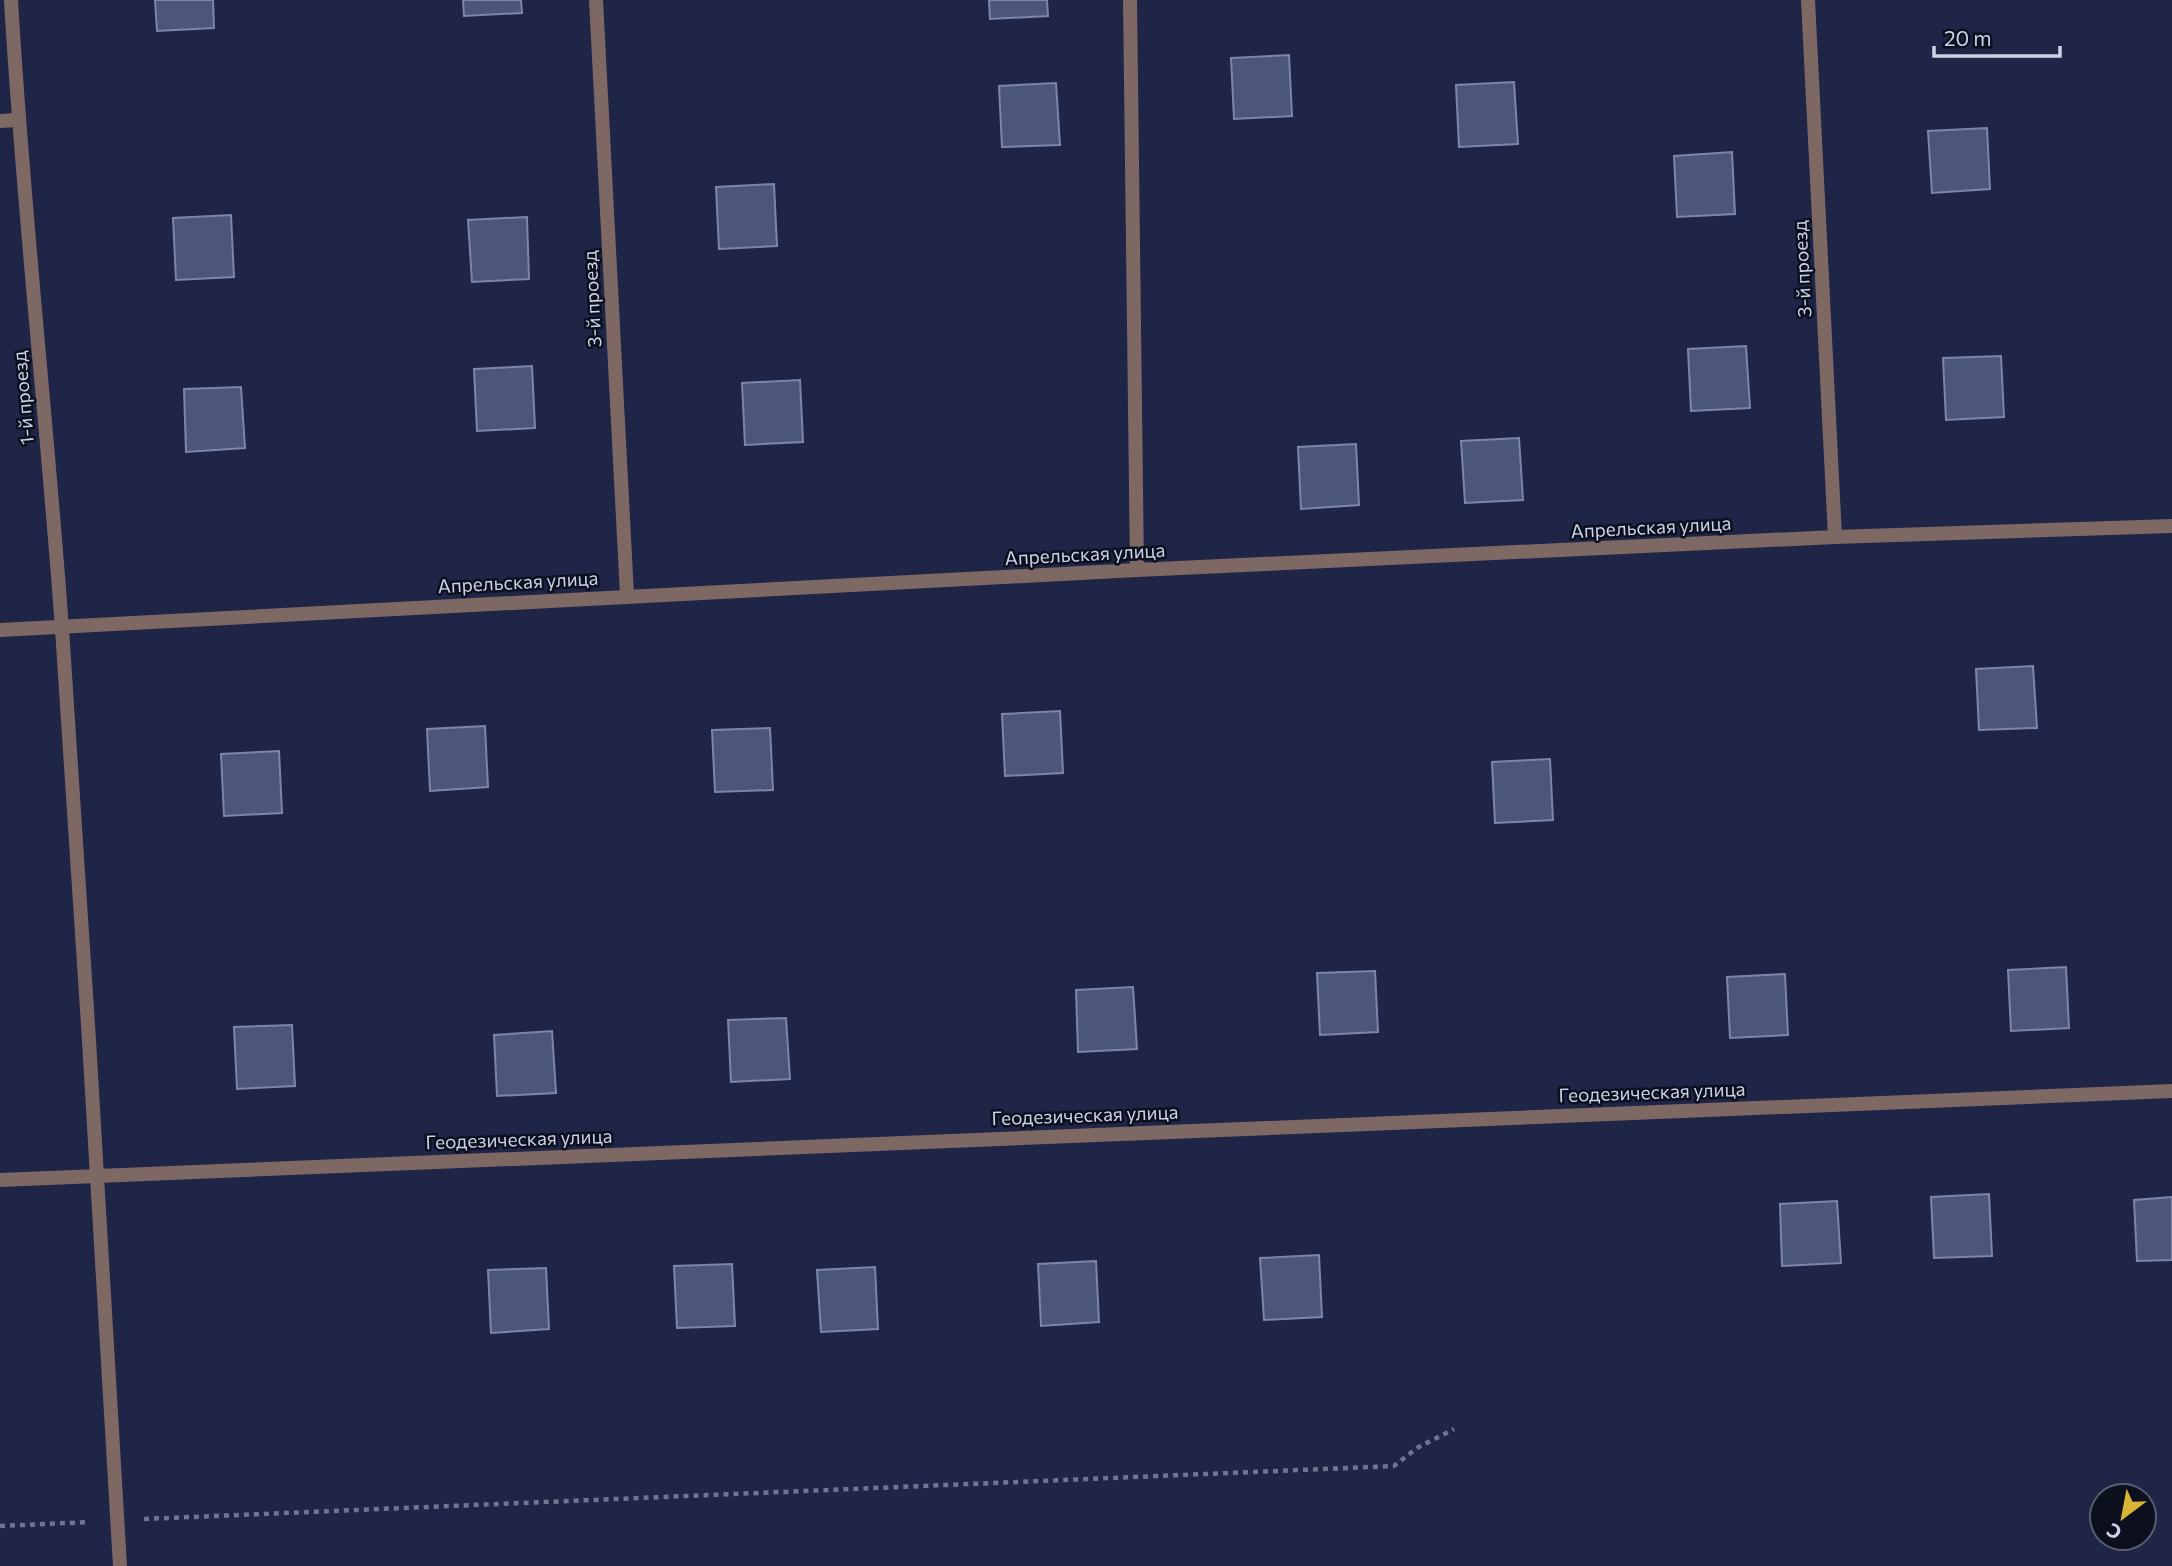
<svg xmlns="http://www.w3.org/2000/svg" width="2172" height="1566" font-family="Commissioner,sans-serif">
<style>
.building{fill:#4c567a;stroke:#7b86ad;stroke-width:2}
.lines{fill:none;stroke-linecap:round;stroke-linejoin:round}
.path{stroke:#6f7591;stroke-width:4.5;stroke-dasharray:5 5;stroke-linecap:butt}
.minor{stroke:#7d6864;stroke-width:14}
.labels{text-anchor:middle;stroke-width:5;stroke-linejoin:round;paint-order:stroke}
.street-label{font-size:19px;fill:#ccd2e8;stroke:#0c101e}
</style>
<rect width="100%" height="100%" fill="#1e2546"/>
<!-- building -->
<g class="building">
<path d="M155 0H213L214 28 157 31Z"/>
<path d="M463 0H521L522 13 464 16Z"/>
<path d="M989 0H1047L1048 16 990 19Z"/>
<path d="M1289 55 1292 116 1234 119 1231 58Z"/>
<path d="M1514 82 1518 144 1459 147 1456 85Z"/>
<path d="M1056 83 1060 145 1002 147 999 86Z"/>
<path d="M1987 128 1990 189 1932 193 1928 131Z"/>
<path d="M1732 152 1735 214 1677 217 1674 156Z"/>
<path d="M774 184 777 246 719 249 716 187Z"/>
<path d="M231 215 234 277 176 280 173 218Z"/>
<path d="M527 217 529 279 472 282 468 220Z"/>
<path d="M1746 346 1750 408 1691 411 1688 349Z"/>
<path d="M2001 356 2004 417 1946 420 1943 358Z"/>
<path d="M532 366 535 428 477 431 474 369Z"/>
<path d="M800 380 803 442 745 445 742 383Z"/>
<path d="M241 387 245 448 186 452 184 389Z"/>
<path d="M1519 438 1523 500 1465 503 1461 441Z"/>
<path d="M1356 444 1359 505 1301 509 1298 447Z"/>
<path d="M2033 666 2037 728 1979 730 1976 669Z"/>
<path d="M1060 711 1063 773 1005 776 1002 714Z"/>
<path d="M485 726 488 787 430 791 427 729Z"/>
<path d="M770 728 773 790 715 792 712 730Z"/>
<path d="M279 751 282 813 224 816 221 754Z"/>
<path d="M1550 759 1553 820 1495 823 1492 762Z"/>
<path d="M2066 967 2069 1028 2011 1031 2008 970Z"/>
<path d="M1375 971 1378 1032 1320 1035 1317 973Z"/>
<path d="M1785 974 1788 1035 1730 1038 1727 977Z"/>
<path d="M1133 987 1137 1049 1078 1052 1076 990Z"/>
<path d="M786 1018 790 1079 731 1082 728 1020Z"/>
<path d="M292 1025 295 1086 237 1089 234 1027Z"/>
<path d="M552 1031 556 1093 497 1096 494 1035Z"/>
<path d="M1989 1194 1992 1256 1934 1258 1931 1197Z"/>
<path d="M2172 1197V1260L2137 1261 2134 1200Z"/>
<path d="M1837 1201 1841 1263 1782 1266 1780 1204Z"/>
<path d="M1319 1255 1322 1317 1264 1320 1260 1258Z"/>
<path d="M1096 1261 1099 1322 1041 1326 1038 1264Z"/>
<path d="M732 1264 735 1326 677 1328 674 1266Z"/>
<path d="M875 1267 878 1329 821 1332 817 1270Z"/>
<path d="M546 1268 549 1329 491 1333 488 1270Z"/>
</g>
<g class="lines">
<!-- path -->
<g class="path">
<path d="M144 1519 1394 1466 1417 1448 1454 1429"/>
<path d="M0 1526 90 1522"/>
</g>
<!-- minor -->
<g class="minor">
<path d="M11 0C23 210 47 419 62 629 84 941 102 1254 120 1566"/>
<path d="M596 0 627 595"/>
<path d="M1130 0 1137 570"/>
<path d="M1808 0 1835 537"/>
<path d="M0 121 18 120"/>
<path d="M0 630 1137 570 1835 537 2172 526"/>
<path d="M0 1180 2172 1091"/>
</g>
</g>
<g class="labels">
<!-- street labels -->
<g class="street-label">
<text transform="translate(1802 269) rotate(-93)" y="7">3-й проезд</text>
<text transform="translate(592 299) rotate(-93)" y="7">3-й проезд</text>
<text transform="translate(23 398) rotate(-95)" y="7">1-й проезд</text>
<text transform="translate(1651 527) rotate(-3)" y="7">Апрельская улица</text>
<text transform="translate(1085 554) rotate(-3)" y="7">Апрельская улица</text>
<text transform="translate(518 582) rotate(-3)" y="7">Апрельская улица</text>
<text transform="translate(1652 1092) rotate(-2)" y="7">Геодезическая улица</text>
<text transform="translate(1085 1115) rotate(-2)" y="7">Геодезическая улица</text>
<text transform="translate(519 1139) rotate(-2)" y="7">Геодезическая улица</text>
</g>
</g>
<!-- north arrow -->
<g transform="translate(2123 1517) rotate(212)"><circle r="33" fill="#0c101e" stroke="#595e6f" stroke-width="2"/>
<path d="M0-5L12 26L0 18L-12 26Z" fill="#d7b434"/>
<text y="-10" font-size="19" font-weight="bold" text-anchor="middle" fill="#ccd2e8">С</text>
</g>
<!-- scale -->
<path d="M1934 46v10h126v-10" fill="none" stroke="#ccd2e8" stroke-width="3.5"/>
<text x="1944" y="46" font-size="21" fill="#ccd2e8" stroke="#0c101e" stroke-width="5" paint-order="stroke">20 m</text>
</svg>
